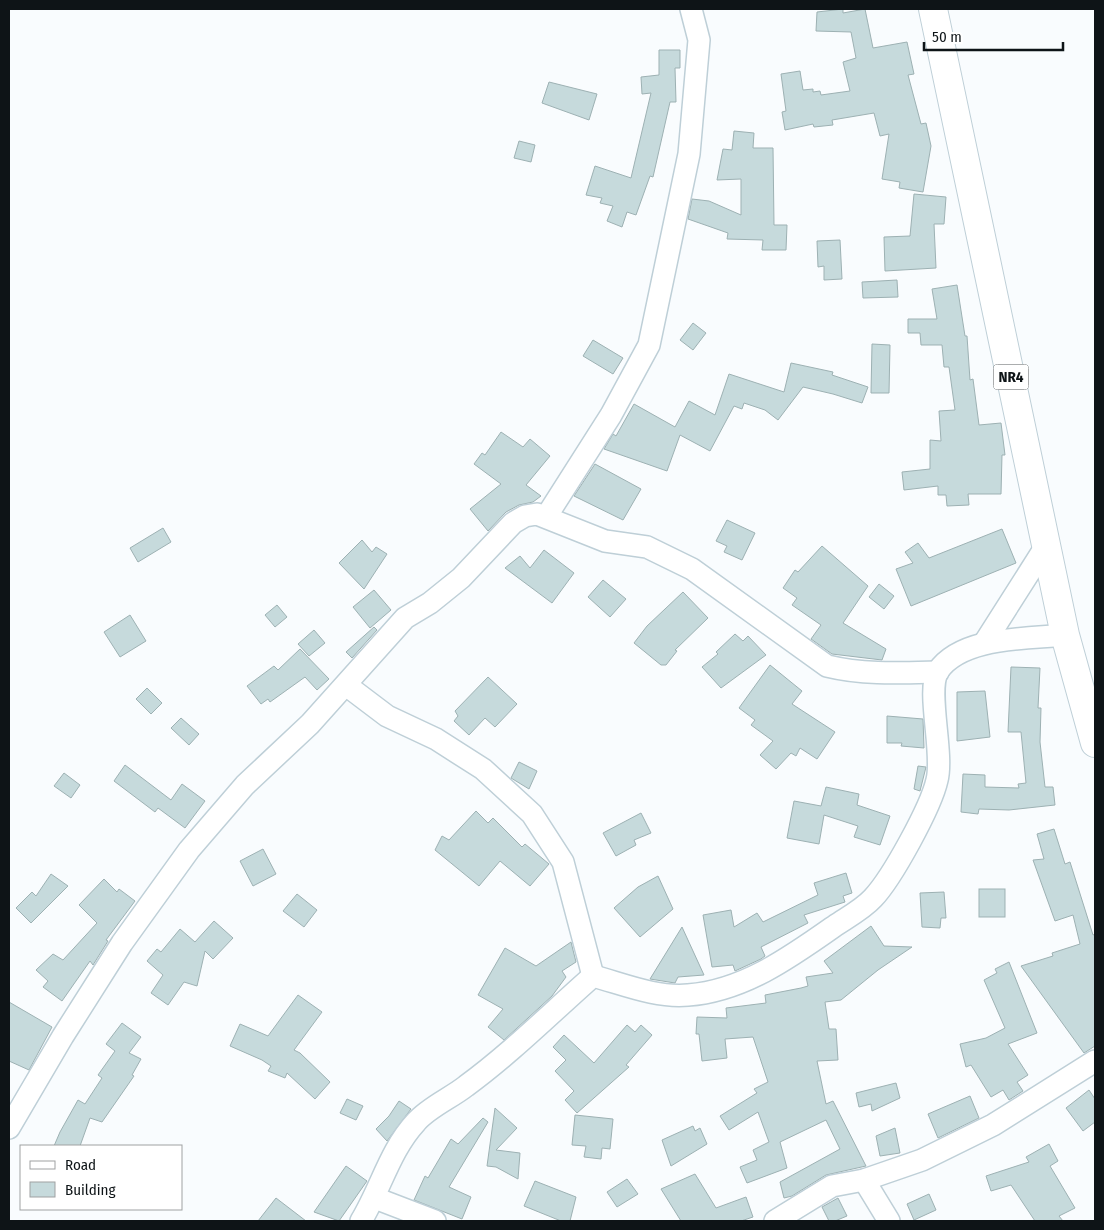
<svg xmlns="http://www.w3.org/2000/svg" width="1104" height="1230" font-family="'Fira Sans Condensed',sans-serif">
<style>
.building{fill:#c6dadc;stroke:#9db1b3}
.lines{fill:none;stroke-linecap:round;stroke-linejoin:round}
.minor-casing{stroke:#becfd7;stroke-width:24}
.trunk-casing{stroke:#becfd7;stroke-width:30}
.minor{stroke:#fff;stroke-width:21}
.trunk{stroke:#fff;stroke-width:28}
.labels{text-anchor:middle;stroke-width:5;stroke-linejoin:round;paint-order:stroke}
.shield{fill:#fff;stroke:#565a5d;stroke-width:1}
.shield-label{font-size:15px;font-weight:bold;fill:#0e1417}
</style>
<rect width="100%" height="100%" fill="#f9fcfe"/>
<!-- building -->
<g class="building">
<path d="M843 9V13L865 9 873 48 907 42 914 74 908 75 921 124 926 123 931 146 923 192 899 188 900 182 882 179 889 134 880 136 874 113 832 120 833 125 814 127 813 124 785 130 782 112 786 111 781 74 800 71 803 90 813 89V92L820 91 821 95 850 91 843 62 856 58 851 32 816 31 817 12Z"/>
<path d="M659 50H680V68H675L676 102H670L653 177 650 176 636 215 627 212 622 227 607 221 613 206 600 203 602 198 586 195 595 166 631 178 651 93 642 94 641 77 659 75Z"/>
<path d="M549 82 597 94 589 120 542 103Z"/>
<path d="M734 131 754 133 753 148H773L774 225H787L786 250H762L763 240 727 239 728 233 688 219 692 199 709 201 741 215V179L717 180 723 149 732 150Z"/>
<path d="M519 141 535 145 531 162 514 158Z"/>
<path d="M914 194 946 197 944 224H934L936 268 885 271 884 237 910 236Z"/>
<path d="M840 240 842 279 824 280V266L818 267 817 241Z"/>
<path d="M897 280 898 297 863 298 862 282Z"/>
<path d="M957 285 965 336H967L970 380 973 379 979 425 1001 423 1005 455H1002L1001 494H968L969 505 947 506 946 495H938V486L904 490 902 472 930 469V440L941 441 939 411 955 410 949 367H944L942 345H921L920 333H908V319H937L932 289Z"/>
<path d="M693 323 706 333 693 350 680 340Z"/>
<path d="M593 340 623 358 613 374 583 356Z"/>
<path d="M872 344 890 345 889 393H871Z"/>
<path d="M791 363 833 372 832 375 868 387 862 403 833 394 803 387 778 420 765 410 744 403 742 409 734 406 710 451 680 435 667 471 604 449 613 434 616 436 634 404 675 427 689 401 715 415 729 374 784 392Z"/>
<path d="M501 432 523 447 530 439 550 456 526 485 541 496 533 502 519 505 506 512 488 531 470 509 501 484 474 464 482 453 485 455Z"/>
<path d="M595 464 641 489 623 520 574 496Z"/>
<path d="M727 520 755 533 742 560 724 552 727 546 716 541Z"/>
<path d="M163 528 171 542 138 562 130 548Z"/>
<path d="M1002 529 1016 563 911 606 896 569 913 563 905 552 918 543 929 558Z"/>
<path d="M362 540 372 552 376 547 387 554 364 589 339 563Z"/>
<path d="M822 546 868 586 843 623 886 649 882 660 832 654 811 639 821 625 792 605 797 598 783 588 795 570 798 572Z"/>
<path d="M544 550 574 573 552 603 505 568 520 556 530 568Z"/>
<path d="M603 580 626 599 610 617 588 597Z"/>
<path d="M879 584 894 596 884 609 869 597Z"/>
<path d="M374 590 391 610 370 628 353 607Z"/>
<path d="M683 592 708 618 675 650 677 651 666 665H661L634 643 647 626Z"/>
<path d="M277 605 287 617 275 627 265 615Z"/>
<path d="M130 615 146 641 120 657 104 632Z"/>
<path d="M374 627 377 630 352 658 346 652Z"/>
<path d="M314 630 325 643 309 656 298 644Z"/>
<path d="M735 634 743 641 748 636 766 655 721 688 702 667 718 654 716 652Z"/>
<path d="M300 649 329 679 317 690 305 677 270 702 268 699 261 704 247 686 274 666 278 670Z"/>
<path d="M770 665 802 691 792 704 835 732 817 759 800 748 796 756 791 753 776 769 760 755 773 741 751 725 755 720 739 708Z"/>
<path d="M1011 667 1040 668 1038 708H1041L1040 742 1045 787H1053L1055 805 1009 810 979 809 978 814 961 812 963 774 985 775V787L1019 788 1018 784 1026 783 1021 732H1008Z"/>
<path d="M488 677 517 704 495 727 485 718 469 735 454 721 458 716 455 711Z"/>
<path d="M147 688 162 703 151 714 136 699Z"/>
<path d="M985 691 990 737 957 741V692Z"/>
<path d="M887 716 923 719 924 748 901 746 902 743H887Z"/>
<path d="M181 718 199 734 189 745 171 728Z"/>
<path d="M519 762 537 771 529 789 511 778Z"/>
<path d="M125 765 171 800 182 784 205 801 185 828 158 808 155 812 114 781Z"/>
<path d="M918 766 926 767 920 791 914 789Z"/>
<path d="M64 773 80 785 71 798 54 786Z"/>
<path d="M826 787 859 794 857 805 890 816 880 845 854 837 858 826 824 815 819 844 787 838 794 801 821 806Z"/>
<path d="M476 811 488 823 493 818 522 847 525 844 549 864 530 886 500 861 479 886 435 850 442 836 449 840Z"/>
<path d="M641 813 651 833 634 840 636 845 616 856 603 833Z"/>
<path d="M1054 829 1065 864 1070 862 1093 935 1095 934V1046L1084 1053 1021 966 1053 956 1052 953 1080 944 1073 915 1055 921 1033 860 1044 859 1037 834Z"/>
<path d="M263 849 276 874 253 886 240 861Z"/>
<path d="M846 873 852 893 843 896 845 902 804 915 808 923 761 947 765 956 761 959 735 971 733 965 712 967 703 915 731 910 734 927 757 913 763 922 818 895 814 883Z"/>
<path d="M51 874 68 886 31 923 16 908 32 892 36 896Z"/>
<path d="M658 876 673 909 640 937 614 908 638 887Z"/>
<path d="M104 879 117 892 119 889 135 901 106 940 108 941 93 965 90 961 62 1001 43 987 48 981 36 970 53 954 63 960 97 923 79 905Z"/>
<rect x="979" y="889" width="26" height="28"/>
<path d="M944 892 946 918H941L940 928 922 927 920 893Z"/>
<path d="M297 894 317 910 304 927 283 911Z"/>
<path d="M214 921 233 938 213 959 205 951 197 986 184 982 168 1005 151 993 163 975 147 961 157 949 161 952 180 929 195 942Z"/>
<path d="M871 926 884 946 912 947 878 970 841 1000 825 1002 829 1029H836L838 1060 817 1061 826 1104 833 1101 866 1166 826 1175 792 1196 784 1198 780 1182 840 1149 826 1120 780 1142 787 1168 747 1183 740 1167 757 1160 753 1150 769 1142 758 1112 729 1130 720 1116 757 1093 754 1089 768 1082 753 1037 725 1039 727 1058 702 1061 699 1034H696L697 1017 727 1018 726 1008 766 1003 765 995 801 988 808 986 806 977 833 973 824 961Z"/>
<path d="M682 927 704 975 678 977 675 983 650 979Z"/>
<path d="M571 942 576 962 562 971 566 977 552 996 504 1040 488 1027 503 1009 478 995 505 948 536 966Z"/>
<path d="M1009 962 1037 1033 1008 1044 1028 1075 1017 1082 1023 1091 1009 1100 1003 1090 991 1097 971 1065 966 1067 960 1044 986 1038 1005 1028 984 980 997 973 995 969Z"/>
<path d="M298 995 322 1012 294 1050 300 1053 330 1082 315 1099 287 1073 285 1078 268 1071 271 1066 262 1060 230 1046 240 1024 268 1036Z"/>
<path d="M9 1002 52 1027 29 1070 9 1061Z"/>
<path d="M122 1023 141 1037 129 1053 141 1059 132 1075 134 1076 102 1122 90 1118 80 1146H54L60 1132 78 1100 85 1104 102 1078 98 1075 115 1051 106 1044Z"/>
<path d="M627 1025 635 1032 641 1025 652 1035 626 1065 629 1067 577 1113 565 1100 574 1091 555 1071 566 1060 553 1047 564 1035 594 1063Z"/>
<path d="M896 1083 900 1098 872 1111 871 1104 859 1107 856 1093Z"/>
<path d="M1089 1090 1095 1099V1122L1083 1131 1066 1108Z"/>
<path d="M970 1096 979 1118 938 1138 928 1114Z"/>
<path d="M347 1099 363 1106 356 1120 340 1113Z"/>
<path d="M399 1101 411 1109 387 1141 376 1129 389 1116Z"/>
<path d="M495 1108 517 1128 496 1150 520 1153 518 1179 496 1167 487 1166Z"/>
<path d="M575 1115 613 1119 610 1149 602 1148 601 1159 584 1157 586 1146 572 1145Z"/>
<path d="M483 1118 488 1122 449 1187 471 1197 462 1219 414 1200 425 1176 428 1178 451 1139 458 1144Z"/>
<path d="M693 1126 695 1131 700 1128 707 1144 671 1166 662 1140Z"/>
<path d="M895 1128 900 1153 880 1156 876 1136Z"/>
<path d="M1049 1144 1058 1161 1050 1166 1075 1208 1059 1216 1063 1221H1035L1011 1185 991 1191 986 1176 1029 1162 1026 1157Z"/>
<path d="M346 1166 367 1181 339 1221 314 1212Z"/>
<path d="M695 1174 716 1208 746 1197 753 1217 741 1221H681L661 1189Z"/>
<path d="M627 1179 638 1194 617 1207 607 1192Z"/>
<path d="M535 1181 576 1197 570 1221H561L524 1206Z"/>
<path d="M929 1194 936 1210 914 1220 907 1204Z"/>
<path d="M276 1198 306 1221H258Z"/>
<path d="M838 1198 847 1216 835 1221H829L822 1207Z"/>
</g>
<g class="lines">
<!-- minor casing -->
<g class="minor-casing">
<g id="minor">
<path d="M546 517 611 415 649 345 689 154 699 40 691 9"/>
<path d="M985 642 1046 546"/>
<path d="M346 685 387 716 436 739 483 769 532 814 563 862 593 976"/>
<path d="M9 1128 63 1036 122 943 189 850 245 785 310 724 405 618 430 603 461 578 513 523 525 516 537 514 605 541 647 547 692 569 827 666C864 675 900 673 938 672"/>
<path d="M864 1180 889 1221"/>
<path d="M375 1198 435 1221"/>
<path d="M361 1221C381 1188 390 1150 416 1122 429 1107 451 1098 466 1086 511 1053 551 1013 593 976 623 984 656 998 688 995 744 991 792 956 836 925 848 917 863 909 873 898 892 878 931 807 937 780 944 753 926 690 938 671 962 636 1028 639 1065 635"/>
<path d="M775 1221 832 1186 864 1180 922 1160 993 1125 1095 1061"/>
</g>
</g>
<!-- trunk casing -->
<g class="trunk-casing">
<path id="trunk" d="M933 9 1065 635 1095 743"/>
</g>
<!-- minor -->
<use href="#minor" class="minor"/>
<!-- trunk -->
<use href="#trunk" class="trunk"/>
</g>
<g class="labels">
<!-- shield labels -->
<rect class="shield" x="993.5" y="364.5" width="35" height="25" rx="4"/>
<g class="shield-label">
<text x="1011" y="382">NR4</text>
</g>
</g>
<!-- border -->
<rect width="1104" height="1230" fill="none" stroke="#0e1417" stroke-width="20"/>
<!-- legend -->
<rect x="20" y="1145" width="162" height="65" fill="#ffffff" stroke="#9fa1a2"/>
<rect x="30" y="1161" width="25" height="8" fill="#ffffff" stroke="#9fa1a2"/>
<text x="65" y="1170" font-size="15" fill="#0e1417">Road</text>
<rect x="30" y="1182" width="25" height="15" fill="#c6dadc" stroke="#9fa1a2"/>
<text x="65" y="1195" font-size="15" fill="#0e1417">Building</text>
<!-- scale -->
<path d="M924 42v8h139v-8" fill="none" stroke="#0e1417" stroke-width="2.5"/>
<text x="932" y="42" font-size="15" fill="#0e1417" stroke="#ffffff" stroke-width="4" paint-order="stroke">50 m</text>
</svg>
